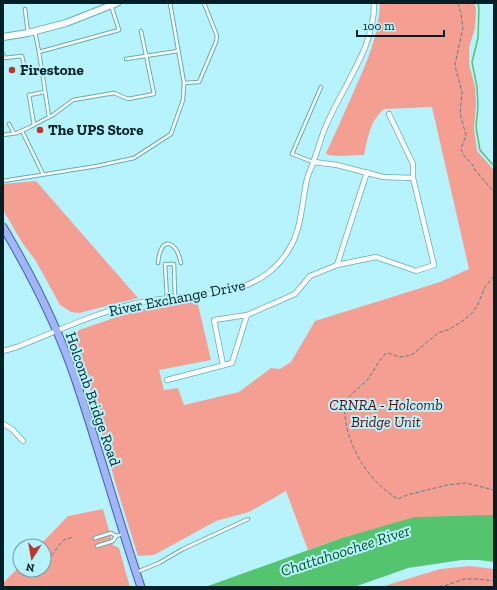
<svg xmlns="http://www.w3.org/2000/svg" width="497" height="590" font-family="'Zilla Slab',serif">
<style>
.green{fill:#f59f93}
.water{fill:#54c56e}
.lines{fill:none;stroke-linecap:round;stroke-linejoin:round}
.stream{stroke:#54c56e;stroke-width:1.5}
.service-casing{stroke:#61adb9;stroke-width:4.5}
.minor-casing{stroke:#61adb9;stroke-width:6}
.secondary-casing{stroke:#61adb9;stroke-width:8}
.primary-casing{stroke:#4061ab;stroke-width:9}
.path{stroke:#548188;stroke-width:1;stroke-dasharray:4 2;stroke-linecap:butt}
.service{stroke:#fff;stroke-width:2.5}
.minor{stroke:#fff;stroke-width:4.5}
.secondary{stroke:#fff;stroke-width:6}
.primary{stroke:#a1b5f8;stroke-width:7}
.poi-dot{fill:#c1342a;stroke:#b7f3fd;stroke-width:1.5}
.labels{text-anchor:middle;stroke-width:4;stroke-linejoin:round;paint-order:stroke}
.poi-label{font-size:15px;font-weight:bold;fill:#002025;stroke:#b7f3fd;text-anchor:start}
.street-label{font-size:15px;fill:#002025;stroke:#b7f3fd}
.park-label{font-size:15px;font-style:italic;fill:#5d0a07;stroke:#b7f3fd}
.water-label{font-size:16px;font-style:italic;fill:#005720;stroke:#b7f3fd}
</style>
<rect width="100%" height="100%" fill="#b7f3fd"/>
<!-- green -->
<g class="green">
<path d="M380 3H474L476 8 475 28 469 48V64L475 87 476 105 474 128 477 151 494 170V517L342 538 308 550 286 491 249 512 216 521 154 555 138 556 118 492 93 405 88 380 77 349 74 336 79 330 137 310 197 300 211 360 159 370 164 390 178 388 184 405 239 392 271 368 280 369 291 362 315 321 440 282 469 269 432 107 384 109C370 121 368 137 364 155L338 156 328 155 326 153C336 132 345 111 354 91 367 62 379 35 380 3Z"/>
<path d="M36 181 138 298 79 313 71 312 60 305 36 261 23 244 3 210V184Z"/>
<path d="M103 509 113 545 119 548 130 587H3V583L20 566V570H44V546H39L68 516Z"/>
<path d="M470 566 494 569V587H381L440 569Z"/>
</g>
<!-- water -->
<path class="water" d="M494 515V562L479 560H462L408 568 354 587H205L342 538 415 517Z"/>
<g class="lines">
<!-- stream -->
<path class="stream" d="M478 3 479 8 478 38 472 62 477 87 478 106 476 127 480 150 494 166"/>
<!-- service casing -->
<g class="service-casing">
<g id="service">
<path d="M25 9 28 33"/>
<path d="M35 32 39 52 119 30 111 5"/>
<path d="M39 52 49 117"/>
<path d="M3 54 4 58 22 56 26 74 43 70"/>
<path d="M126 59 178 51"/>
<path d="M184 83 199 82 216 42 217 36 204 3"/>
<path d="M9 124 14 133"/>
<path d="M34 125 29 95 45 92"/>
<path d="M22 131 43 174"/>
<path d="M3 135 17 133 30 127 53 115 73 100 114 93 128 99 154 94 141 31"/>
<path d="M313 162 292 154 321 87"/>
<path d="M3 181 97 166 134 158 171 134 183 100 184 83 170 3"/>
<path d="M158 263C160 236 176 239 181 263"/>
<path d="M167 298 165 264H174L175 297"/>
<path d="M95 538 111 533 116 536"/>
<path d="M97 546 113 541 116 536 123 534"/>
<path d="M137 572 159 563 183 549 248 519"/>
</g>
</g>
<!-- minor casing -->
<g class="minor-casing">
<g id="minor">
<path d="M314 162 337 165 383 177 413 178"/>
<path d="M337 265 367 172"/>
<path d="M3 351 17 347C55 332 93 314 133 304 190 289 259 307 292 244 302 224 302 201 307 179 309 173 312 166 314 160 318 149 321 138 325 128 341 88 375 48 374 3"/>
<path d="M223 365 214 320 247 315"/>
<path d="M167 380 232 363 247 315 295 294 310 276 337 265 376 257 416 271 434 265 413 178V164L389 114"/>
<path d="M3 424 12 429 23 441"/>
</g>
</g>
<!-- secondary casing -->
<g class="secondary-casing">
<path id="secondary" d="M3 37 28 33 66 23 117 3"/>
</g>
<!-- primary casing -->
<g class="primary-casing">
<path id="primary" d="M3 227C32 276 58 327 76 381 99 449 118 519 141 587"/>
</g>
<!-- path -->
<g class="path">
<path d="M458 3 461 14 463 28 455 64 456 70 462 92 460 114 466 135 461 149 464 156 473 165 475 170 494 192"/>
<path d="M494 276 485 287 477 306 472 313 464 320 450 329 438 333 413 354 407 356 400 357 388 353 385 354C378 361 374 371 368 379 362 386 347 396 345 404 344 408 345 413 345 416 348 448 370 483 398 499L407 495 447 485 466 483 494 490"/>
<path d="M44 565 61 543 64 540 73 537"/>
<path d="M36 576 40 570"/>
<path d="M424 587H432"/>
<path d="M433 587 444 586 464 579H479L494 581"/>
</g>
<!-- service -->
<use href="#service" class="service"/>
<!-- minor -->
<use href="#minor" class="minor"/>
<!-- secondary -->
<use href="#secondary" class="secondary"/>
<!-- primary -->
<use href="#primary" class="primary"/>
</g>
<!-- markers -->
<g class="poi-dot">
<circle cx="12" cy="70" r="4"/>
<circle cx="40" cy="130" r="4"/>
</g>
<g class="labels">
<!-- poi labels -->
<g class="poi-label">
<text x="20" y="75">Firestone</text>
<text x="48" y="135">The UPS Store</text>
</g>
<!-- street labels -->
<g class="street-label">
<text transform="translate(177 298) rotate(-11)" y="5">River Exchange Drive</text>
<text transform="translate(93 399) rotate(71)" y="5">Holcomb Bridge Road</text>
</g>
<!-- park labels -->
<g class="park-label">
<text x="386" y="410">CRNRA - Holcomb<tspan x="386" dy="17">Bridge Unit</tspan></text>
</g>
<!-- water labels -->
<g class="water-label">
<text transform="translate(345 550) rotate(-18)" y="6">Chattahoochee River</text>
</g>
</g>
<!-- border -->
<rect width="497" height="590" fill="none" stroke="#002025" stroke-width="8"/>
<!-- north arrow -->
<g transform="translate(32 558) rotate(191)"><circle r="19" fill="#b7f3fd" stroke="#6e9fa7"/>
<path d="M0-3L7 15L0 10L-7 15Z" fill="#c1342a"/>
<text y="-6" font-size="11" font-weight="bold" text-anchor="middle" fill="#002025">N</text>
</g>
<!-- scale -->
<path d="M357 30v6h87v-6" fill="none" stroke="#002025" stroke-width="2"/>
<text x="363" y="30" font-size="12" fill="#002025" stroke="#b7f3fd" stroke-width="3" paint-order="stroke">100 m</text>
</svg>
